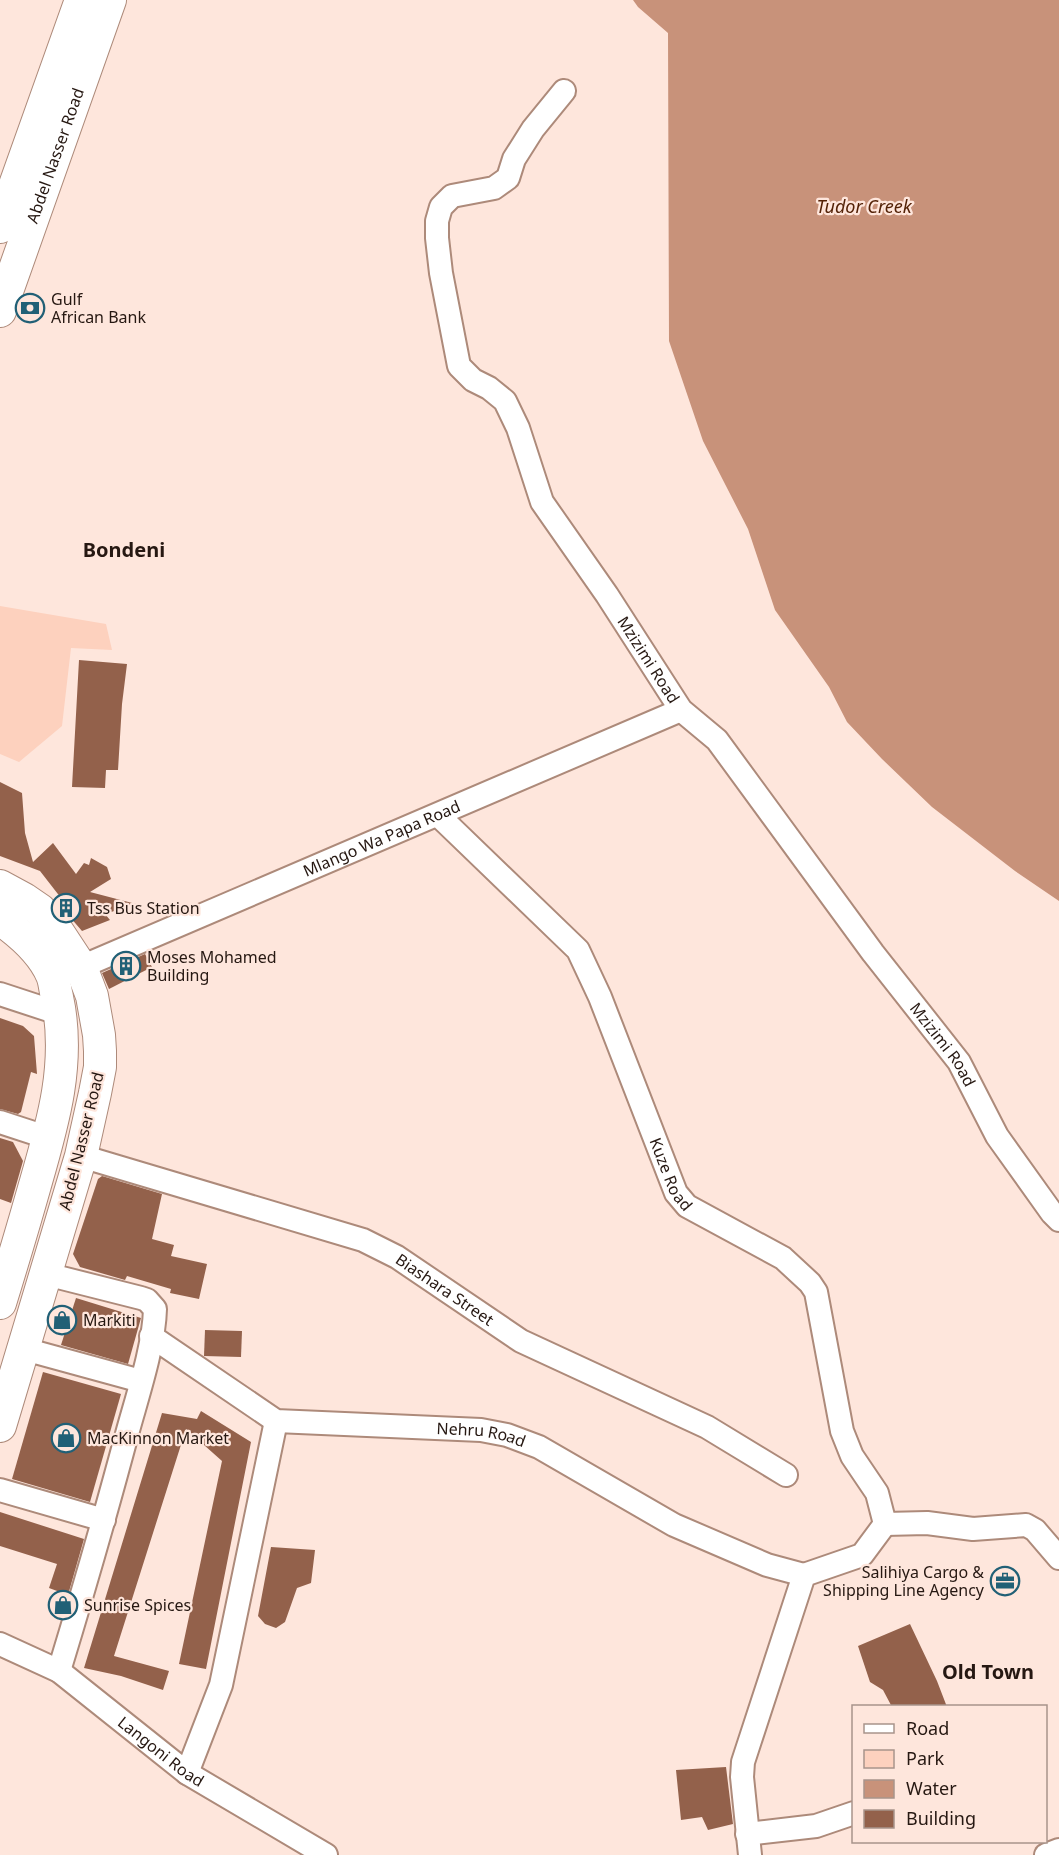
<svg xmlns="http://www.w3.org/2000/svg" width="1059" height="1855" font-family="'Noto Sans',sans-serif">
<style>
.green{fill:#fdd1be}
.water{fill:#c8927a}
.building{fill:#93614b}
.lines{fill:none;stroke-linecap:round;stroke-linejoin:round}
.street-casing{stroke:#ad8a7a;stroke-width:26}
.secondary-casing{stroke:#ad8a7a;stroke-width:34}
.street{stroke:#fff;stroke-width:22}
.secondary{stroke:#fff;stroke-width:32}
.labels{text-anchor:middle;stroke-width:4.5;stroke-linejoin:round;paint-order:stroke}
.street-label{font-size:16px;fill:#261812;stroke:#fee6dc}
.poi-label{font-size:16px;fill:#261812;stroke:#fee6dc;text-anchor:start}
.water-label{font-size:18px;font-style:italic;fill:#542207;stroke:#fee6dc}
.quarter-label{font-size:20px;font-weight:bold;fill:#261812;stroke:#fee6dc}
</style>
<rect width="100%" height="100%" fill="#fee6dc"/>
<!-- green -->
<path class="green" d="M0 606 106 624 112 650 71 648 62 726 19 762 0 754Z"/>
<!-- water -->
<path class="water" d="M633 0H1059V901L1015 871 932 807 882 759 847 722 829 687 775 610 748 529 703 441 669 341 668 33 638 7Z"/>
<!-- building -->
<g class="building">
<path d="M79 660 127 664 122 704 118 770H106L105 788 72 787Z"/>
<path d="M0 782 22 793 25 833 33 862 53 843 76 874 84 863 89 865 91 858 107 867 111 879 90 892 136 904 105 914 110 920 82 931 57 902 56 901 61 898 40 871 0 856Z"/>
<path d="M145 954 152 967 109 989 102 973Z"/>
<path d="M0 1018 23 1026 34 1036 37 1074 31 1072 21 1112 18 1114 0 1109Z"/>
<path d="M0 1138 13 1142 23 1161 11 1203 0 1199Z"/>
<path d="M102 1176 162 1194 152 1239 174 1245 171 1256 207 1264 199 1299 170 1293 171 1289 127 1276 125 1280 80 1267 73 1254 98 1179Z"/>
<path d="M76 1298 141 1318 128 1364 61 1345Z"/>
<path d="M205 1330 242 1331 241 1357 204 1356Z"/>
<path d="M43 1372 121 1394 90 1502 12 1479Z"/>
<path d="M201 1411 251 1442 206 1669 179 1664 222 1461 186 1429 114 1656 169 1671 163 1690 121 1676 84 1668 162 1413 197 1419Z"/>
<path d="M0 1512 84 1539 68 1595 49 1588 57 1564 0 1546Z"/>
<path d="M271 1547 315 1550 311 1583 297 1588 285 1622 276 1628 265 1624 258 1616Z"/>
<path d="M910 1624 937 1681 947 1707H892L883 1690 870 1682 858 1646Z"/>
<path d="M726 1767 733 1824 708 1830 702 1817 681 1820 676 1770Z"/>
</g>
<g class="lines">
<!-- street casing -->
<g class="street-casing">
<g id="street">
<path id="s1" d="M564 91 533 129 514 159 508 178 494 188 452 196 441 207 437 221V238L441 273 459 366 473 380 489 388 505 401 518 428 542 502 607 595 681 710 717 740 873 953 959 1062 997 1136 1052 1213 1059 1220"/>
<path id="s2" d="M439 816 578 950 600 997 676 1193 687 1206 783 1258 810 1283 816 1292 842 1431 852 1456 877 1493 885 1524"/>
<path id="s3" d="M81 967 681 710"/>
<path d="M0 994 61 1014"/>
<path d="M0 1122 49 1138"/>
<path id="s4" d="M81 1156 363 1240 397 1257 521 1341 707 1427 786 1475"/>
<path d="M46 1274 141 1298 147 1300 155 1309C154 1347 137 1397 127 1434 106 1513 83 1592 59 1671"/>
<path id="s5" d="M151 1336 276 1421 481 1430 507 1435 539 1447 674 1525 767 1565 804 1575"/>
<path d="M24 1349 141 1381"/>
<path d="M0 1490 104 1520"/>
<path d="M885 1524 927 1523 973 1529 1026 1525 1035 1530 1059 1558"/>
<path id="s6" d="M0 1644 59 1671 187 1773 326 1855"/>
<path d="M187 1773 221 1685 276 1421"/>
<path d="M747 1834 816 1826 854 1813"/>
<path d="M750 1855 742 1777 743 1762 804 1575 862 1555 885 1524"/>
<path d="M1046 1855 1059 1850"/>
</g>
</g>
<!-- secondary casing -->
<g class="secondary-casing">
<g id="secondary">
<path d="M0 227 81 0"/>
<path id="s7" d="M0 311 110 0"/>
<path d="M0 886 24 899 40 910 54 926 81 967 92 996 99 1035 100 1051V1067L95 1093 81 1156 0 1426"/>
<path d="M0 919C20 933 42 952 52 975 55 982 55 990 57 997 71 1062 53 1123 35 1185 24 1224 12 1264 0 1303"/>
</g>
</g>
<!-- street -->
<use href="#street" class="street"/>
<!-- secondary -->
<use href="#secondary" class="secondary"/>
</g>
<!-- icons -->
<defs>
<g id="bank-ring" transform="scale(1.5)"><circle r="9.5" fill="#fee6dc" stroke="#216076" stroke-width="1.5"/><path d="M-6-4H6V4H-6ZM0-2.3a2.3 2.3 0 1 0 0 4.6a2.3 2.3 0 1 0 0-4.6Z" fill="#216076"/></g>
<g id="building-ring" transform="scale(1.5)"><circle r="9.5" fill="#fee6dc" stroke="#216076" stroke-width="1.5"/><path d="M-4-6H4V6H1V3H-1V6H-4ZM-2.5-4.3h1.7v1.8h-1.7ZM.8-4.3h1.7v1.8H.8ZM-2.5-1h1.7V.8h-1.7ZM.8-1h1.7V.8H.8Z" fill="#216076"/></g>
<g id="shop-ring" transform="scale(1.5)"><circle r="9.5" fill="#fee6dc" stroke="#216076" stroke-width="1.5"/><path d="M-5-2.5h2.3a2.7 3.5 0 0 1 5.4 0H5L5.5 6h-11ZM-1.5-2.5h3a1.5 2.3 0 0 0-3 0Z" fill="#216076"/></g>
<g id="office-ring" transform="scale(1.5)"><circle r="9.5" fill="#fee6dc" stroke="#216076" stroke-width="1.5"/><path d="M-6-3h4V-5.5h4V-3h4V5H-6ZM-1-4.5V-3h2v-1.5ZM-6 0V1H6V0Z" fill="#216076"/></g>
</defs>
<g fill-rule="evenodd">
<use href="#bank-ring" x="30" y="308"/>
<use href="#building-ring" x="66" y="908"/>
<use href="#building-ring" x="126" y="966"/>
<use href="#shop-ring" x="62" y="1320"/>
<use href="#shop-ring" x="66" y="1438"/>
<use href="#office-ring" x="1005" y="1581"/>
<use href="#shop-ring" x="63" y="1605"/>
</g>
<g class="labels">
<!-- street labels -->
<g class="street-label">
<text dy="6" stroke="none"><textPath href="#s7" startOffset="165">Abdel Nasser Road</textPath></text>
<text dy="6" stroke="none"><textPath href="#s1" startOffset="698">Mzizimi Road</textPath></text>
<text dy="6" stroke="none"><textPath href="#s3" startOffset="327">Mlango Wa Papa Road</textPath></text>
<text dy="6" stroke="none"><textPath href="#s1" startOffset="1184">Mzizimi Road</textPath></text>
<text transform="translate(81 1141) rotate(-76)" y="6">Abdel Nasser Road</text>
<text dy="6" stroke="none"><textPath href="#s2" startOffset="436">Kuze Road</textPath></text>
<text dy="6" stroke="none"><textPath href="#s4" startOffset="390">Biashara Street</textPath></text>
<text dy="6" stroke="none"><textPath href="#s5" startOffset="357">Nehru Road</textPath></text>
<text dy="6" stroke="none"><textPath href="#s6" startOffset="195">Langoni Road</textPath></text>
</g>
<!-- poi labels -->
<g class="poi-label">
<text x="51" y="305">Gulf<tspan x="51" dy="18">African Bank</tspan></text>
<text x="87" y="914">Tss Bus Station</text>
<text x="147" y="963">Moses Mohamed<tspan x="147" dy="18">Building</tspan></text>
<text x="83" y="1326">Markiti</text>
<text x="87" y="1444">MacKinnon Market</text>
<text x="984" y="1578" text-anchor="end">Salihiya Cargo &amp;<tspan x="984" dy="18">Shipping Line Agency</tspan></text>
<text x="84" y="1611">Sunrise Spices</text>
</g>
<!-- water labels -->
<g class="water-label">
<text x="864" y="213">Tudor Creek</text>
</g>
<!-- quarter labels -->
<g class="quarter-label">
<text x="124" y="557">Bondeni</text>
<text x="988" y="1679">Old Town</text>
</g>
</g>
<!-- legend -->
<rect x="852" y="1705" width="195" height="138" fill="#fee6dc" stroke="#a8948b" stroke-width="1.5"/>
<rect x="864" y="1724" width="30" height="9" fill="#ffffff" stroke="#a8948b" stroke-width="1.5"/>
<text x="906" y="1735" font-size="18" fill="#261812">Road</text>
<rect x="864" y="1750" width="30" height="18" fill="#fdd1be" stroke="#a8948b" stroke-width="1.5"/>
<text x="906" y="1765" font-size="18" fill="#261812">Park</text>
<rect x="864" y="1780" width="30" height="18" fill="#c8927a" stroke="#a8948b" stroke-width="1.5"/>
<text x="906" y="1795" font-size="18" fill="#261812">Water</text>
<rect x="864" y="1810" width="30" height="18" fill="#93614b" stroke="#a8948b" stroke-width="1.5"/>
<text x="906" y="1825" font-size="18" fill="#261812">Building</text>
</svg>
